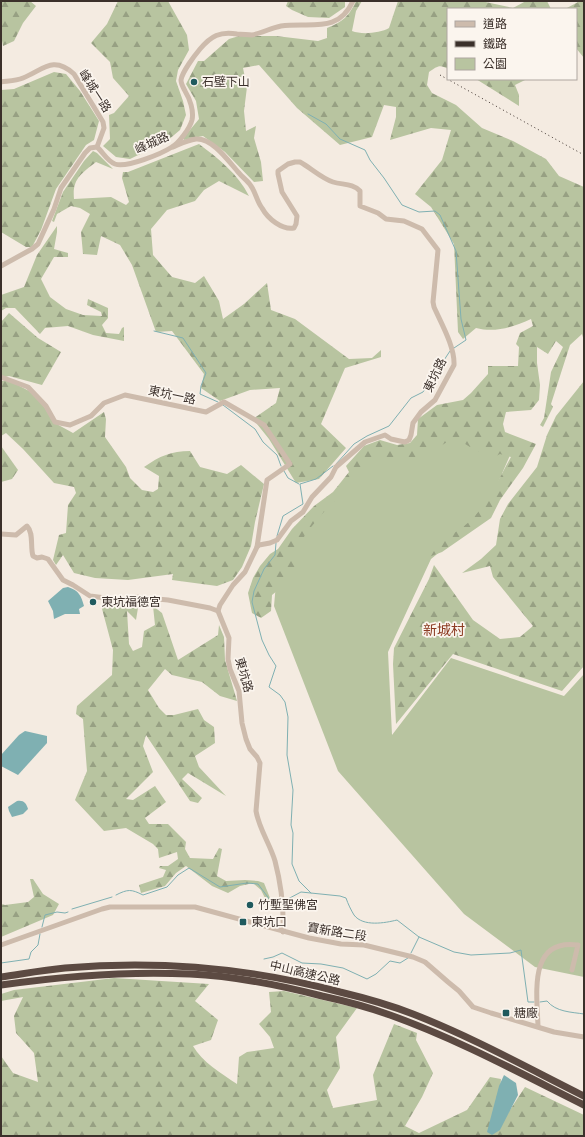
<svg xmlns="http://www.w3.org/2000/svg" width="585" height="1137" font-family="Lato,'Noto Sans TC',sans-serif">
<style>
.green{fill:#b8c4a0}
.forest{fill:url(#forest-firs)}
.water{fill:#7fb0b2}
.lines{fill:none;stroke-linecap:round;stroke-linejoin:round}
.stream{stroke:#7fb0b2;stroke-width:1}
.minor{stroke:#cdbbac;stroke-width:5}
.highway{stroke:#5c4a42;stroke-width:7}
.rail{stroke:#3b302b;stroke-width:1;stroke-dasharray:1 3;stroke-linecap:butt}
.poi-dot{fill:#1f5a5e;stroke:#fbf5ee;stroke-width:1.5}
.labels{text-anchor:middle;stroke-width:3.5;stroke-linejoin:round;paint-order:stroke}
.poi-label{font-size:12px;fill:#3b302b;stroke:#fbf5ee;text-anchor:start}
.street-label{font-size:12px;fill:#3b302b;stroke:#fbf5ee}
.quarter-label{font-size:14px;fill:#8c3b22;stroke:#fbf5ee}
</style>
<defs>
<pattern id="forest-firs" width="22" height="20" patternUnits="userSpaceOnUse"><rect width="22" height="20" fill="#b8c4a0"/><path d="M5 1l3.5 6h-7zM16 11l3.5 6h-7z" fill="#97a083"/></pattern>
</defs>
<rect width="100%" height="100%" fill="#f4ebe1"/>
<!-- green -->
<path class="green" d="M451 430 514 446 483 517 431 559 388 652 392 735 451 658 564 696 584 674V977L535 967 464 914 338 771 274 606 278 561 370 452 414 450Z"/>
<!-- forest -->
<g class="forest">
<path d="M1 1H30L36 6 23 23 14 41 3 46 1 35Z"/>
<path d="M118 1H168L187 35 189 50 178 70 176 81 183 101 186 115 180 130 167 141 130 159 116 157 103 146 110 139 109 115 114 113 129 96 113 78 110 62 91 43 107 24Z"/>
<path d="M288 1H345V7L329 18 308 17 292 10 286 6Z"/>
<path d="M356 1H362L356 11 352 31C362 35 380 33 389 28L398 1H481L513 8 526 1H547L551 9H448V69C440 64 437 66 429 72L427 85 432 93 456 105 482 128 513 141 546 159 559 176 584 187V341L582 334 570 345 551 404 553 407 543 427 540 425 544 418 551 372 563 347 556 341 548 354 537 347V363L540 385 539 400 531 410 506 412 503 424 505 432 536 444 523 468 500 500 491 518 442 552 426 558C437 540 459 533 473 518 490 500 499 478 511 457L500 454 492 458 470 447 454 437C425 458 414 462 378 457L361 469 348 487 323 513 306 533 298 549 296 566 288 582 272 595 271 611 261 618 252 613 248 593 253 578 260 566 270 554 278 549 292 529 314 506 333 492 349 472 346 466 364 446 380 440 397 445 410 443 417 435 418 419 437 405 463 400 471 393 488 374V366H518L519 347 516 344 520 333 533 326 531 319C514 327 495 333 476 328L463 339 458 332 454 244 431 207 415 194 442 160 451 130 431 128 390 140 396 117V107L384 105 372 137 340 145 297 108 259 65 243 68 247 87 244 111 246 131 256 126 254 138 261 162 263 181 254 182 225 152 203 136 184 140V137L199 119 196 101 186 84 198 61H204L229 39 239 36H276L318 41 327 38V28C343 22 349 16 356 1Z"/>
<path d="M580 1H584V58L576 48V9H565Z"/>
<path d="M54 72 66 74 80 91 99 121 94 140 86 145 56 189 41 230 32 247H26L1 232V90L14 89Z"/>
<path d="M476 79H527L515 85 519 95V106Z"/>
<path d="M199 144C219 159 238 174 249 196L219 181 204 190 195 201 167 210 151 229 153 255 172 277 195 283 204 276 219 301 223 319 244 304 267 283 271 310 295 319 349 359 372 358 381 350V357L345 368 321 424 346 448 319 479 296 483 269 439 253 419 276 403 280 388 250 390 220 401 201 388 204 374 172 331 156 332 132 265 120 245 101 236 97 255 83 254 81 232 90 214 80 208 71 206 57 214 54 222 52 221 63 192 84 161 93 151 97 153 113 169 96 162C81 174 72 179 74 199L111 197 126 205 129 202 122 178 123 172H128Z"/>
<path d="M57 226V232L54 249 68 253V257H54L41 279 50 297 66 309 83 315 102 316 101 312 87 305 88 299 108 308V318L102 325 106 333 119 334 122 328 124 327V341L93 335 68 326 45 328 40 334 15 308H6L1 311V295L24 287 37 255Z"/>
<path d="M9 313 38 338 61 352 42 385 9 376 1 378V322Z"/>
<path d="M8 380 33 393 45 408 53 422 73 433 104 412 106 419 105 437 126 467 130 478 142 490 153 492 158 489 159 476 144 467C160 456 171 451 190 451L200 467 227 474 241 465 264 484 255 522 251 546 242 567 233 580 217 586 172 580 173 574 128 580 95 578 74 573 63 555 56 565 53 560 59 535 66 533 68 505 76 493 74 487 54 483 23 449 6 433 1 436V381Z"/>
<path d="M584 381V666L562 691 453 654 396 724 393 664 394 648 429 579 434 565 473 620 500 639 520 637 533 626 493 577 490 566 462 573 481 559 496 545 500 519 508 504 537 467 547 435 556 416Z"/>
<path d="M1 446 18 470 12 479 1 482Z"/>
<path d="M139 602 136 620 127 611 129 644 133 651 142 647 144 631 155 625 153 606 162 613 178 660 218 635 219 625 224 637 225 660 237 701 220 696 202 682 172 675 165 669 148 690 159 708 166 715H174L198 709 204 720 214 727 215 743 195 756 199 767 226 796 188 773 182 779 202 798 198 803 190 801 146 735 143 746 153 772 126 799 133 800 155 786 166 802 145 818 149 824H168L186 842 185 849 190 858 213 859 219 848 222 849 217 876 226 881 245 880 258 881 264 883 270 898 279 902V906L268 904 261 890 253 883 240 886 228 893 212 886 186 866 176 873 165 886 141 893 139 885 163 877 166 870 159 868 160 866H168L178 859 177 852 159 858 158 849 153 844 126 828 104 831 75 800 87 771 83 719 76 714 77 706 112 675 113 650 101 605Z"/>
<path d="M30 879H33L43 894 59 904 53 915 1 937V904L5 905 28 902 34 897Z"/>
<path d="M114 978 209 984 195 1001 218 1020 211 1040 193 1046C202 1062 222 1074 237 1084L239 1057 247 1052 274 1048 270 1037 259 1024 271 1012 269 992 284 991 357 1008 336 1037 340 1068 327 1090 333 1108 377 1100 373 1075 394 1024 417 1033 416 1040 433 1073 422 1097 405 1126 419 1133 467 1110 490 1077 501 1079 498 1115 506 1116 525 1087 584 1115V1136H1V1056L13 1073 38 1082 34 1053 16 1033 14 1016 23 997 1 1001V994L14 990Z"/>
</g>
<!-- water -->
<g class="water">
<path d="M68 587C79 591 81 595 84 606L79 609 80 614H65L54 619 53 611 48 601 63 588Z"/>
<path d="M25 731 47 736V743L18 775 1 766V755L19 735Z"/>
<path d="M17 801C24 800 26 803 28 809L23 814 12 817 9 811 8 807Z"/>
<path d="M504 1075 516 1083 518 1095 500 1130 492 1135 487 1132 499 1086Z"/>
</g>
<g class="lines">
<!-- stream -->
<g class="stream">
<path d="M308 114 326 124 340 139 365 150 370 160 384 178 402 205 419 212 435 211 440 215 456 251 461 319 466 340 454 348"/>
<path d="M154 331 183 338 206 373 201 386 200 394 218 402"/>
<path d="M223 405 255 429 263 442 277 455 281 466"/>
<path d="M336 464 354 444 367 436 389 426 411 398 423 392 450 351"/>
<path d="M284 471 288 478 299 484"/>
<path d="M277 536 283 516 303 504 300 484 316 479 333 466"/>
<path d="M276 543 275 555 264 569 254 591 252 602 262 640 269 655 276 666 269 687 280 695 285 702 288 717 287 755 293 790 291 825 293 833 292 864 299 881 311 893"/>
<path d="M116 895C128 889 131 889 143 895L167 887 178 875 189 868 220 887 247 883 258 884 270 900H280"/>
<path d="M284 900H286L301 892 340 896 346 898C348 904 351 910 354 915 363 927 385 923 397 920L419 937 454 952 471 955 510 953 521 950 528 1002H534"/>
<path d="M72 909 112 897"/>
<path d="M42 927 45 915 57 912 65 913 68 912"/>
<path d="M411 953 419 937"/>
<path d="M264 959 273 957 282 953 302 963 321 964 343 968 367 979 376 974 390 961 400 963 408 958"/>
<path d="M1 963 29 959 31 952 38 945 40 934"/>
<path d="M540 1002 547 1001C556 1012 571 1012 584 1014"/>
</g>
<!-- minor -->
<g class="minor">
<path d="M1 82C8 81 16 81 23 78 43 70 53 55 74 74L103 122 104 128 97 147"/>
<path d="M173 147C180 144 188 140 196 139 213 138 229 162 239 173 242 177 248 181 251 186 256 193 257 202 262 208 268 219 282 230 294 228L296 224 297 216 282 192 278 174V171L288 164 295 162H300C311 168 321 178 333 182 342 185 353 183 360 191V206L378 213 386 219 404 221 422 229 438 250 433 302 434 307C441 323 455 347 454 365L435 400 421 412 413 423 411 435 409 440 405 442 400 441 391 439 385 435 365 442 336 467 331 477 312 497 303 512 291 521 277 540 270 543 259 545 257 547 245 572 233 585 220 605 218 611 229 638 228 659 230 669 239 691 242 723 246 739 250 749 257 757 260 763 256 811C259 829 270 844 275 861 281 884 284 908 283 932"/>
<path d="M1 266 32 249 38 244 54 209 61 188 85 153 90 148 97 147C103 152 107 161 115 164 127 168 161 154 172 147 179 143 190 128 192 120 194 111 190 99 185 91 183 87 181 84 181 80 182 72 195 55 200 49 211 36 220 31 237 34 242 34 248 35 252 35 262 33 271 28 281 26 311 22 338 34 353 1"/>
<path d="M1 377 28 387 46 406 55 422 70 425 91 416 104 403 125 395 206 412 224 402 264 425 290 464 267 480 257 547"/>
<path d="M1 534 16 535 27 526C34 533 30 547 33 556L37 558 42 557 48 559 63 580 73 585 90 596 121 600 136 597 168 600 210 608 218 611"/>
<path d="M1 945 102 909 110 907H195L309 938 341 944 364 945 413 957 425 962 448 982 459 991 473 1007 491 1013 554 1032 584 1037"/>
<path d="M538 1026C537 994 528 938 578 945L572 970"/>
</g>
<!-- highway -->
<g class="highway">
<path d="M1 977C22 974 43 970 65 968 157 960 250 968 340 992 365 998 390 1005 413 1014 472 1037 528 1068 584 1096"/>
<path d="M1 985C64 976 126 971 190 974 234 976 279 985 322 996 345 1001 368 1007 390 1015 457 1039 520 1073 584 1105"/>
</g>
<!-- rail -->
<path class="rail" d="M440 75 584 155"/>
</g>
<!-- markers -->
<g class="poi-dot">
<circle cx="194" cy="82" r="4"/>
<circle cx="93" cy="602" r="4"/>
<circle cx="250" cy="905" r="4"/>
<rect x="239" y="918" width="8" height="8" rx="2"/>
<rect x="502" y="1009" width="8" height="8" rx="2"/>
</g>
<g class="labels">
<!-- poi labels -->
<g class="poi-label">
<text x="202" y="86">石壁下山</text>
<text x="101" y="606">東坑福德宮</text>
<text x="258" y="909">竹塹聖佛宮</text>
<text x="251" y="926">東坑口</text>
<text x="514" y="1017">糖廠</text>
</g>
<!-- street labels -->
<g class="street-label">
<text transform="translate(95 91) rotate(57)" y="4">峰城一路</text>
<text transform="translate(152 143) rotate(-24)" y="4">峰城路</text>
<text transform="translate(435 375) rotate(-64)" y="4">東坑路</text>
<text transform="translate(172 395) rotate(12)" y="4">東坑一路</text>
<text transform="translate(244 675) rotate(74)" y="4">東坑路</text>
<text transform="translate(337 932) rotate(9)" y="4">寶新路二段</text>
<text transform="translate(305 973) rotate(13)" y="4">中山高速公路</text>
</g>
<!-- quarter labels -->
<g class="quarter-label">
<text x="444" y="635">新城村</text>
</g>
</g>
<!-- border -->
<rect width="585" height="1137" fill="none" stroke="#3b302b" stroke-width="4"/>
<!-- legend -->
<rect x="447" y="8" width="130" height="72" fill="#fbf5ee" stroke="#aea6a0"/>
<rect x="455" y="21" width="20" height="6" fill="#cdbbac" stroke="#aea6a0"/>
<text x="483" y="28" font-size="12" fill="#3b302b">道路</text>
<rect x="455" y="41" width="20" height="6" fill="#3b302b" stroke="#aea6a0"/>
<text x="483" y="48" font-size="12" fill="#3b302b">鐵路</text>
<rect x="455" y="58" width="20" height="12" fill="#b8c4a0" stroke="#aea6a0"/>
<text x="483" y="68" font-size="12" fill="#3b302b">公園</text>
</svg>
